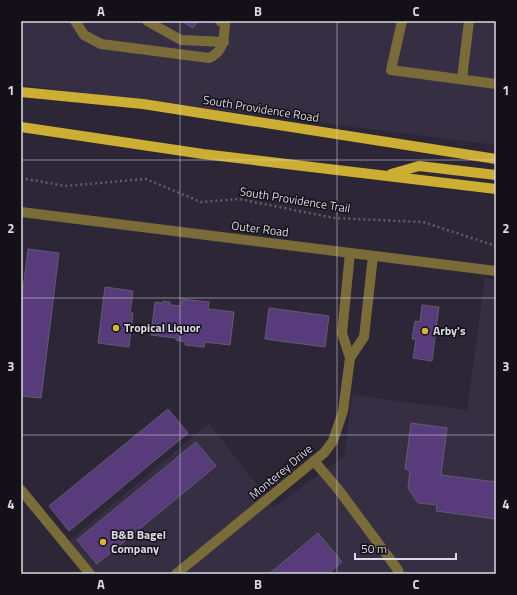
<svg xmlns="http://www.w3.org/2000/svg" width="517" height="595" font-family="'Titillium Web',sans-serif">
<style>
.built{fill:#362e43}
.building{fill:#573b7a;stroke:#635c6e}
.lines{fill:none;stroke-linecap:round;stroke-linejoin:round}
.path{stroke:#635e6c;stroke-width:2.5;stroke-dasharray:2 3;stroke-linecap:butt}
.minor{stroke:#7a6c38;stroke-width:10}
.major{stroke:#ccae32;stroke-width:10}
.grid{fill:none;stroke:#ddd9e4;stroke-width:1;stroke-opacity:0.55}
.poi-dot{fill:#d4b635;stroke:#131018;stroke-width:1.5}
.labels{text-anchor:middle;stroke-width:3;stroke-linejoin:round;paint-order:stroke}
.street-label{font-size:12px;fill:#ddd9e4;stroke:#131018}
.poi-label{font-size:12px;font-weight:bold;fill:#ddd9e4;stroke:#131018;text-anchor:start}
.neatline{fill:none;stroke:#ddd9e4;stroke-width:1.5}
.grid-label{font-size:13px;text-anchor:middle;font-weight:bold;fill:#ddd9e4}
</style>
<rect width="100%" height="100%" fill="#2c2636"/>
<!-- built -->
<g class="built">
<path d="M21 21H496V145L21 85Z"/>
<path d="M485 278 496 280V574H94L68 542 209 423 274 507 344 456 352 395 467 410Z"/>
</g>
<!-- building -->
<g class="building">
<path d="M181 21H198L193 28Z"/>
<path d="M28 249 59 253 41 398 21 396V305Z"/>
<path d="M105 287 133 291 130 313H133L129 347 98 343Z"/>
<path d="M182 299 209 302 208 309 234 312 230 345 205 342 204 347 185 345 186 342 176 340V338L151 335 155 302 163 303V301L170 302V305L181 306Z"/>
<path d="M422 305 439 307 432 361 413 358 416 339H412L415 321 420 322Z"/>
<path d="M269 308 329 316 325 347 265 339Z"/>
<path d="M168 409 188 433 69 531 49 506Z"/>
<path d="M411 423 447 428 441 475 496 482V519L436 511 437 505 418 503 408 488 410 470 405 469Z"/>
<path d="M196 442 216 466 97 564 77 540Z"/>
<path d="M318 533 342 562 328 574H269Z"/>
</g>
<g class="lines">
<!-- path -->
<path class="path" d="M21 178 65 186 146 179 201 202 239 199 334 218 423 222 496 246"/>
<!-- minor -->
<g class="minor">
<path d="M75 21 84 35 101 44 209 58C224 52 224 38 225 24L220 21"/>
<path d="M147 21 181 40 224 42"/>
<path d="M402 21 391 70 496 84"/>
<path d="M462 79 469 21"/>
<path d="M21 212 496 271"/>
<path d="M350 358 364 337 373 256"/>
<path d="M314 461 338 489 398 570 399 574"/>
<path d="M21 490 90 574"/>
<path d="M176 574 314 461 324 453 333 441 343 411 350 358 342 333 350 253"/>
</g>
<!-- major -->
<g class="major">
<path d="M21 92 143 104 496 159"/>
<path d="M21 127 203 154 496 189"/>
<path d="M391 174 419 166 496 175"/>
</g>
</g>
<!-- grid -->
<path class="grid" d="M180 21V574M337 21V574M21 160H496M21 298H496M21 435H496"/>
<!-- markers -->
<g class="poi-dot">
<circle cx="116" cy="328" r="4"/>
<circle cx="425" cy="331" r="4"/>
<circle cx="103" cy="542" r="4"/>
</g>
<g class="labels">
<!-- street labels -->
<g class="street-label">
<text transform="translate(261 109) rotate(9)" y="4">South Providence Road</text>
<text transform="translate(295 200) rotate(9)" y="4">South Providence Trail</text>
<text transform="translate(260 229) rotate(7)" y="4">Outer Road</text>
<text transform="translate(281 472) rotate(-40)" y="4">Monterey Drive</text>
</g>
<!-- poi labels -->
<g class="poi-label">
<text x="124" y="332">Tropical Liquor</text>
<text x="433" y="335">Arby's</text>
<text x="111" y="539">B&amp;B Bagel<tspan x="111" dy="14">Company</tspan></text>
</g>
</g>
<!-- border -->
<rect width="517" height="595" fill="none" stroke="#131018" stroke-width="44"/>
<!-- scale -->
<path d="M355 553v6h101v-6" fill="none" stroke="#ddd9e4" stroke-width="2"/>
<text x="361" y="553" font-size="12" fill="#ddd9e4" stroke="#131018" stroke-width="3" paint-order="stroke">50 m</text>
<rect x="22" y="22" width="473" height="551" class="neatline"/>
<g class="grid-label">
<text x="101" y="16">A</text>
<text x="258" y="16">B</text>
<text x="416" y="16">C</text>
<text x="11" y="95">1</text>
<text x="506" y="95">1</text>
<text x="11" y="233">2</text>
<text x="506" y="233">2</text>
<text x="11" y="371">3</text>
<text x="506" y="371">3</text>
<text x="11" y="509">4</text>
<text x="506" y="509">4</text>
<text x="101" y="589">A</text>
<text x="258" y="589">B</text>
<text x="416" y="589">C</text>
</g>
</svg>
